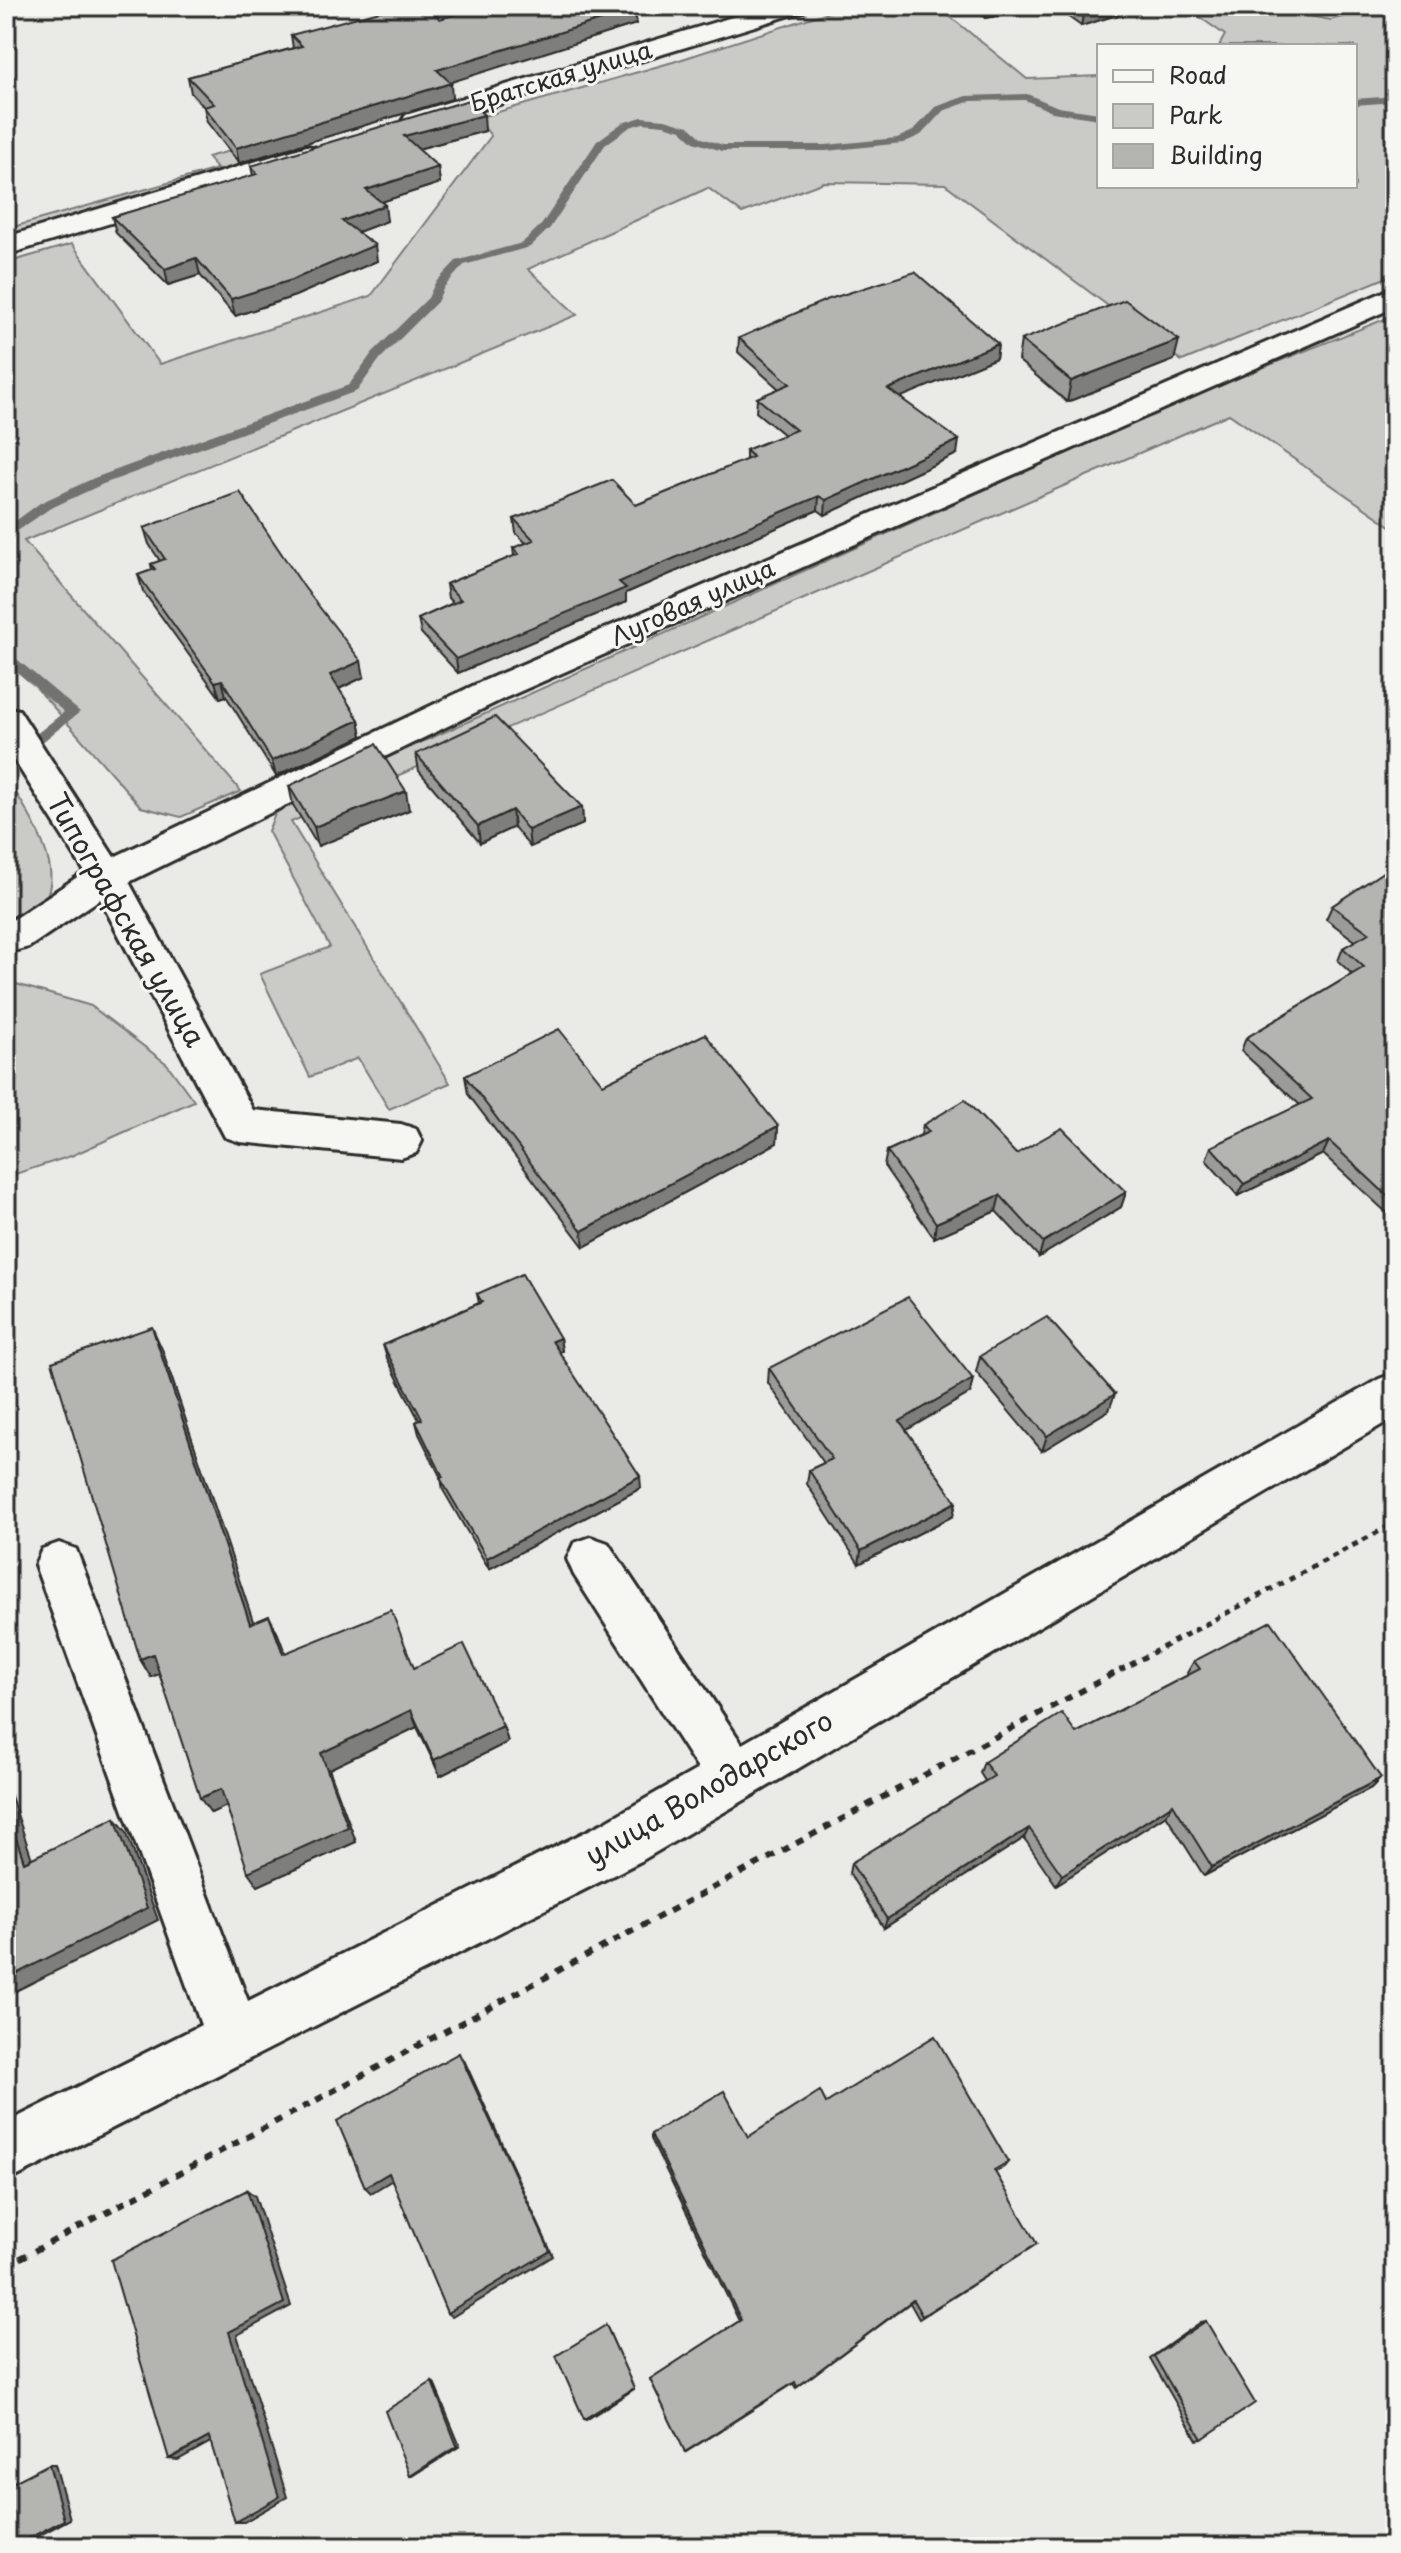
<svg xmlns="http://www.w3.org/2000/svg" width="1401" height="2553" font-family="'Playpen Sans',sans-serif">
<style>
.green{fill:#cacac7;stroke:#7a7a79;stroke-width:2}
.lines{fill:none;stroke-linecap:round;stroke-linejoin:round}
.stream{fill:#727270;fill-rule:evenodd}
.minor-casing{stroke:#2b2b2b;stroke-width:6}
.path-far1{stroke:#2b2b2b;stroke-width:5;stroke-dasharray:6 6;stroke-linecap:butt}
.path{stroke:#2b2b2b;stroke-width:6;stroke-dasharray:8 8;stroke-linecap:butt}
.minor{fill:#f6f6f2;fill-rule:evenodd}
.wall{fill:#9b9b98;stroke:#2b2b2b;stroke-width:2}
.shaded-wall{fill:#7e7e7c;stroke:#2b2b2b;stroke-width:2}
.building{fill:#b4b4b1;stroke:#2b2b2b;stroke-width:2}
.labels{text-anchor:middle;stroke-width:6;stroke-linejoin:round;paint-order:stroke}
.far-street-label{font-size:24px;fill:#2b2b2b;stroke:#f6f6f2}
.street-label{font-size:28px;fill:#2b2b2b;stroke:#f6f6f2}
</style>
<rect width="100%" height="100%" fill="#eaeae6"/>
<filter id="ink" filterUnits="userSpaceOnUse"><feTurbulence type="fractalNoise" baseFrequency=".0125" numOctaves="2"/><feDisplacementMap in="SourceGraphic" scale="16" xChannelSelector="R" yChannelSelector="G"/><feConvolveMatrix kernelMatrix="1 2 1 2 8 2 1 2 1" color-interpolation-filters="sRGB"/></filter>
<g filter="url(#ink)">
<!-- green -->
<g class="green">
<path d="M847 6H937L1027 79 1099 76V186H1355V46H1219L1225 35 1184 6H1254L1331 20 1380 6H1395V274L1182 361 945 184 824 182 742 213 708 188 528 269 577 315 24 541 241 791 181 817 141 807 6 653V263L72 244 160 364 371 296 491 136 477 118 673 62Z"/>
<path d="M268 141 282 159 6 237V229L217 169 207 157Z"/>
<path d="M1395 315V529L1229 414 291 822 450 1083 389 1109 358 1058 310 1077 260 974 330 947 268 831 275 814 293 800 1212 388Z"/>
<path d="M6 777C33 820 91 904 6 923Z"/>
<path d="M6 981 91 1006 167 1064 194 1101 71 1156 6 1177Z"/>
</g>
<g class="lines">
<!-- stream -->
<g class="stream">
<path d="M1027 94 1058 107 1099 113V119L1052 112 1025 100 971 101 943 111 921 135 903 143 826 151H722L694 142 681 130 664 125 643 123 630 127 605 145 550 228 530 247 464 265 444 287 437 302 380 359 357 391 103 484 49 509 6 539V528L40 503 94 478 349 385 372 353 428 298 435 283 456 261 522 243 542 224 597 141 622 123 642 117 665 119 689 126 702 138 723 145H826L897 138 913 131 935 107 966 96Z"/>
<path d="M1395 96V102L1355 105V99Z"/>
<path d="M6 650 80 712 6 771V758L64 712 6 663Z"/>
</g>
<!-- minor casing -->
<g class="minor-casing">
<g id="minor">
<path d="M769 6H807L804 11 424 127H406L402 121 406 115Z"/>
<path d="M307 146 317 148 321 154 317 160 6 255V237Z"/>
<path d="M1395 287V307L505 698 129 882 253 1110 401 1124 416 1129 422 1141 416 1153 401 1158 240 1142 225 1137 100 899 29 947 6 953V924L85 872 6 747V707L19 710 114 857 481 682Z"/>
<path d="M1395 1373V1417L641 1861 6 2182V2123L201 2025 35 1565 42 1549 59 1543 76 1549 248 2001 603 1823 698 1769 574 1575 567 1559 574 1543 591 1537 608 1543 742 1744 1379 1379Z"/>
</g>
</g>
<!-- path-far1 -->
<path class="path-far1" d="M1109 1676 1395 1523"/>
<!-- path -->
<path class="path" d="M6 2266 1113 1674"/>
<!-- minor -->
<use href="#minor" class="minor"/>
</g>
<!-- wall -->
<g class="wall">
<path d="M973 6H1049L985 18Z"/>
<path d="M1053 6H1146L1081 26Z"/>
<path d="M440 19 636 24 449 82 452 99 239 163 207 122 204 107 191 93 188 77 293 48 291 35Z"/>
<path d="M485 131 418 149 438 167 440 183 381 202 387 221 358 232 377 261 295 296 235 316 200 275 168 285 116 233 112 217 253 176 251 166Z"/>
<path d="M739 338 998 344 996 358 900 397 957 454 825 515 818 510 626 593V602L458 673 421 633 418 619 453 603 448 598 446 584 514 556 513 548 526 543 516 533 514 519 636 505 746 460V450L784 435 756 412 757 398 779 389 738 352Z"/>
<path d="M1021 340 1174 360 1067 402 1018 360Z"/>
<path d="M144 528 364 677 339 689 359 720 362 736 276 776 226 696 220 698 143 591 138 575 152 570 151 564 160 561 149 544Z"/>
<path d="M416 754 582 807 583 824 530 847 514 827 480 843 419 771Z"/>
<path d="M289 786 409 810 318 846 293 805Z"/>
<path d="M1395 864V1208L1387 1213 1323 1154 1238 1196 1206 1160 1211 1147 1300 1105 1241 1051 1246 1038 1352 974 1338 961 1343 948 1355 941 1326 919 1332 906Z"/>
<path d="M465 1076 603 1084 778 1126 777 1143 584 1247 468 1094Z"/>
<path d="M923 1125 1016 1154 1126 1192 1121 1207 1039 1257 996 1211 934 1238 884 1166 887 1151 921 1135Z"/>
<path d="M477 1294 560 1338 562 1351 559 1352 641 1488 489 1569 443 1490 441 1478 419 1434 416 1422 419 1420 387 1358 383 1345 479 1303Z"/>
<path d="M162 1349 253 1623 269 1616 285 1653 414 1668 503 1726 508 1742 440 1776 417 1727 329 1769 356 1842 258 1886 226 1806 211 1813 159 1674 151 1677 140 1659Z"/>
<path d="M980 1356 1109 1410 1042 1451 976 1372Z"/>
<path d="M769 1368 970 1393 906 1430 956 1502 953 1516 859 1564 807 1484 809 1470 824 1463 768 1383Z"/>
<path d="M1194 1661 1381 1778 1371 1788 1204 1876 1166 1815 1056 1885 1024 1838 884 1928 849 1873 851 1863 985 1781 980 1773 984 1762 1076 1733 1188 1675 1187 1673Z"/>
<path d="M826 2103 1008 2162 1004 2167 995 2172 1032 2247 919 2319 910 2303 796 2388 793 2384 686 2452 650 2379 739 2321 651 2139V2134L748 2137Z"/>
<path d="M1206 2321 1202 2439 1197 2440 1150 2358 1201 2322Z"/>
</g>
<!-- shaded-wall -->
<g class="shaded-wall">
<path d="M987 6H1049L985 18Z"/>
<path d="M1098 6H1146L1081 26 1084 10Z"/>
<path d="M636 9V24L439 86 437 70Z"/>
<path d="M451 83 452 99 239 163 236 148Z"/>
<path d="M484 115 485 131 406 152 404 136Z"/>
<path d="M438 167 440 183 369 206 366 190Z"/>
<path d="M385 205 387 221 345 237 342 221Z"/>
<path d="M375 245 377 261 295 296 235 316 231 299Z"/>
<path d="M196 258 200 275 168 285 165 269Z"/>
<path d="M1179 340 1174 360 1067 402 1071 381Z"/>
<path d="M998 344 996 358 887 403 888 389Z"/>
<path d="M959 440 957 454 825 515 826 500Z"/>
<path d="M819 496 818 510 626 593V602L458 673 456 659 619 582Z"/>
<path d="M361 661 364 677 334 691 330 675Z"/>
<path d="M222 680 226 696 220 698 215 682Z"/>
<path d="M359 720 362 736 276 776 272 761Z"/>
<path d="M406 791 409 810 318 846 314 827Z"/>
<path d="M582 807 583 824 530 847 528 830Z"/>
<path d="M512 810 514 827 480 843 478 826Z"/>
<path d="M778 1126 777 1143 584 1247 582 1231Z"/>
<path d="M1329 1141 1323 1154 1238 1196 1244 1184Z"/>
<path d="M1126 1192 1121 1207 1039 1257 1043 1242Z"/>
<path d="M1000 1195 996 1211 934 1238 936 1223Z"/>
<path d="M1395 1200V1208L1387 1213 1393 1201Z"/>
<path d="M152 1327 162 1349 260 1642 250 1624Z"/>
<path d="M560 1338 562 1351 554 1355 552 1341Z"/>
<path d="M973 1379 970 1393 898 1435 900 1421Z"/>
<path d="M1115 1394 1109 1410 1042 1451 1047 1436Z"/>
<path d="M640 1476 641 1488 489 1569 487 1558Z"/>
<path d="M956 1502 953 1516 859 1564 861 1551Z"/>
<path d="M269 1616 278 1634 292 1671 283 1654Z"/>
<path d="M153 1654 164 1672 151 1677 140 1659Z"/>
<path d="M411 1710 417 1727 329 1769 356 1842 258 1886 248 1872 321 1753Z"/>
<path d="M503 1726 508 1742 440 1776 434 1760Z"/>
<path d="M1381 1778 1371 1788 1204 1876 1212 1867Z"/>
<path d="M6 1781 37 1874 24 1862 6 1808Z"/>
<path d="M221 1789 231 1804 211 1813 200 1798Z"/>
<path d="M1173 1804 1166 1815 1056 1885 1062 1875Z"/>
<path d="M115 1818 126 1831 158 1920 6 1996V1979Z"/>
<path d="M1029 1828 1024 1838 884 1928 887 1919Z"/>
<path d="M464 2060 553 2256 452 2317 447 2313Z"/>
<path d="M389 2173 394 2179 371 2193 365 2187Z"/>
<path d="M247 2190 255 2196 291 2306 237 2335 287 2497 244 2522H235L229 2332Z"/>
<path d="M606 2325 634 2389 586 2420 584 2419Z"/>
<path d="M432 2382 434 2383 460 2446 413 2476H410Z"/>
<path d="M209 2437 218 2438 178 2460 169 2459Z"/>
<path d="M49 2464H55L70 2519 18 2547H12Z"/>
</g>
<!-- building -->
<g class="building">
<path d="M398 6H425L440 19 482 6H635L636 9 437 70 451 83 236 148 204 107 214 104 188 77 302 46 291 35Z"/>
<path d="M1077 6H1098L1084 10Z"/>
<path d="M469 100 484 115 404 136 438 167 366 190 385 205 342 221 375 245 292 280 231 299 196 258 165 269 112 217 257 174 251 166Z"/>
<path d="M915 272 998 344 888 389 959 440 826 500 819 496 619 582 626 588 456 659 418 619 461 600 446 584 519 554 513 548 534 540 514 519 612 480 636 505 753 457 746 450 796 430 757 398 790 384 739 338 826 300Z"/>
<path d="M1125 300 1179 340 1071 381 1021 340Z"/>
<path d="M240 492 304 587 361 661 330 675 359 720 272 761 222 680 215 682 138 575 155 569 151 564 165 559 144 528Z"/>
<path d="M495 717 582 807 528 830 512 810 478 826 416 754Z"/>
<path d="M376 744 406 791 314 827 289 786Z"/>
<path d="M1395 864V1200L1393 1201 1329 1141 1244 1184 1211 1147 1312 1099 1246 1038 1364 967 1343 948 1369 933 1332 906Z"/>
<path d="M559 1029 603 1084 705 1034 778 1126 582 1231 465 1076Z"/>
<path d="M965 1100 1016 1154 1062 1128 1126 1192 1043 1242 1000 1195 936 1223 887 1151 929 1132 923 1125Z"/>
<path d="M522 1274 560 1338 552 1341 640 1476 487 1558 440 1478 443 1477 416 1422 422 1419 383 1345 482 1302 477 1294Z"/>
<path d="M908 1297 973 1379 900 1421 956 1502 861 1551 809 1470 832 1459 769 1368Z"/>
<path d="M1047 1317 1115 1394 1047 1436 980 1356Z"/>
<path d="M152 1327 250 1624 269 1616 283 1654 391 1610 414 1668 464 1644 503 1726 434 1760 411 1710 321 1753 348 1827 248 1872 221 1789 200 1798 153 1654 140 1659 52 1362Z"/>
<path d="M1271 1621 1381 1778 1212 1867 1173 1804 1062 1875 1029 1828 887 1919 851 1863 994 1776 984 1762 1062 1713 1076 1733 1200 1669 1194 1661Z"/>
<path d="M6 1808 24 1862 115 1818 147 1908 6 1979Z"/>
<path d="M935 2036 1008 2162 994 2170 1037 2244 922 2316 913 2300 797 2387 795 2382 685 2452 650 2379 741 2320 651 2134 724 2091 748 2137 820 2091 826 2103Z"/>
<path d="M459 2053 550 2251 447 2313 389 2173 365 2187 337 2121Z"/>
<path d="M247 2190 284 2303 229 2332 279 2497 235 2522 209 2437 169 2459 111 2260Z"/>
<path d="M1206 2321 1255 2403 1202 2439 1154 2356Z"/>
<path d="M606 2325 634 2388 584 2419 556 2356Z"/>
<path d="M432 2382 457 2446 410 2476 385 2411Z"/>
<path d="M49 2464 64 2520 12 2547H6V2486Z"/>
</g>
</g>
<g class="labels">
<!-- far-street labels -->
<g class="far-street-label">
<text transform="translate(561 77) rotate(-17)" y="8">Братская улица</text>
<text transform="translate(693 603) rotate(-24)" y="8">Луговая улица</text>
</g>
<!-- street labels -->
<g class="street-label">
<text transform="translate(126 920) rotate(60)" y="10">Типографская улица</text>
<text transform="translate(709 1788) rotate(-30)" y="10">улица Володарского</text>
</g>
</g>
<!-- margin -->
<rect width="1401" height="2553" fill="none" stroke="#f6f6f2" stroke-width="32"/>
<rect x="16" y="16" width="1369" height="2521" fill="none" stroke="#2b2b2b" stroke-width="3" filter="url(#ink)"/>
<!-- legend -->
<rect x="1097" y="44" width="260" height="144" fill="#f6f6f2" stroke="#a5a5a2" stroke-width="2"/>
<rect x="1113" y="70" width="40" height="12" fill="#f6f6f2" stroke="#a5a5a2" stroke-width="2"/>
<text x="1169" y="84" font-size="24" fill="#2b2b2b">Road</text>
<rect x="1113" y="104" width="40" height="24" fill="#cacac7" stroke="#a5a5a2" stroke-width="2"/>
<text x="1169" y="124" font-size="24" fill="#2b2b2b">Park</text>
<rect x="1113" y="144" width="40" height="24" fill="#b4b4b1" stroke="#a5a5a2" stroke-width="2"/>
<text x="1169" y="164" font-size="24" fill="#2b2b2b">Building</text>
</svg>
